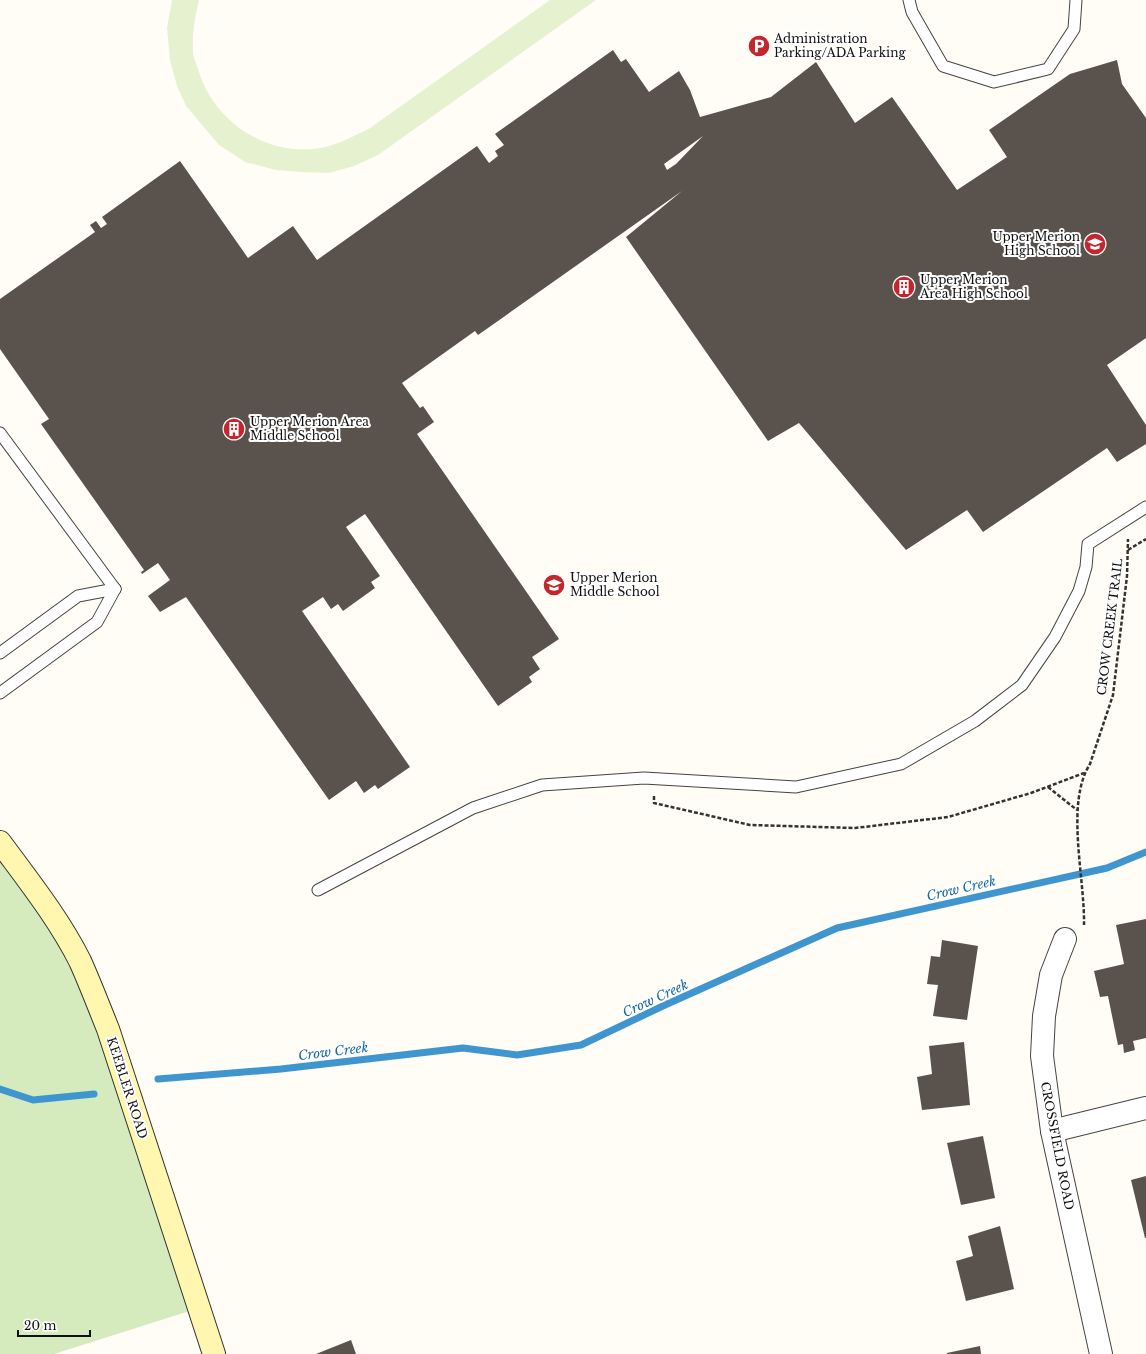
<svg xmlns="http://www.w3.org/2000/svg" width="1146" height="1354" font-family="'Libre Baskerville',serif">
<style>
.green{fill:#d5ebbd}
.pitch{fill:#e6f2cf}
.lines{fill:none;stroke-linecap:round;stroke-linejoin:round}
.stream{stroke:#3f96cf;stroke-width:7}
.building{fill:#5a524d;fill-rule:evenodd}
.lane-casing{stroke:#444;stroke-width:13}
.street-casing{stroke:#444;stroke-width:24}
.secondary-casing{stroke:#333;stroke-width:24}
.path{stroke:#333;stroke-width:2.5;stroke-dasharray:4 2;stroke-linecap:butt}
.lane{stroke:#fff;stroke-width:11}
.street{stroke:#fff;stroke-width:22}
.secondary{stroke:#fff6b0;stroke-width:22}
.labels{text-anchor:middle;stroke-width:4;stroke-linejoin:round;paint-order:stroke}
.poi-label{font-size:12px;fill:#111;stroke:#fff;text-anchor:start}
.street-label{font-size:12px;fill:#111;stroke:#fff}
.water-label{font-size:13px;font-style:italic;fill:#1768a6;stroke:#fff}
</style>
<rect width="100%" height="100%" fill="#fffdf5"/>
<!-- green -->
<path class="green" d="M0 842 62 931 199 1308 54 1354H0Z"/>
<!-- pitch -->
<path class="pitch" d="M172 0H199C195 17 192 33 193 51 193 57 196 63 198 69 212 118 261 154 313 149 334 147 352 137 370 128L550 0H596L378 155 354 166 329 173 302 172 276 170 245 162 219 145 186 106 177 86 170 60 167 28Z"/>
<g class="lines">
<!-- stream -->
<g class="stream">
<path d="M158 1079 281 1069 463 1048 517 1055 581 1045 665 1005 837 928 1107 868 1146 852"/>
<path d="M0 1089 33 1100 94 1094"/>
</g>
</g>
<!-- building -->
<g class="building">
<path d="M613 50 621 62 626 59 649 92 679 71 690 90 700 117 771 97 816 62 855 123 892 97 957 190 1007 157 989 130 1070 74 1117 60 1122 84 1146 118V338L1107 365 1146 425V444L1117 462 1107 448 983 532 967 510 906 550 799 423 768 441 626 237 682 191 478 335 475 331 402 383 420 408 423 406 434 422 417 434 559 639 532 657 540 669 529 677 532 682 498 706 365 514 346 527 380 576 371 582 375 588 343 611 338 604 331 609 323 597 302 611 410 767 378 789 375 785 364 793 356 781 329 800 186 597 160 612 148 596 170 580 158 563 142 574 141 572 144 570 41 424 49 419 0 349V299L95 232 90 225 96 221 101 228 107 224 102 217 180 161 248 258 293 226 317 260 477 146 489 163 498 156 495 151 504 145 495 134ZM703 136 676 164 667 170 664 164Z"/>
<path d="M1146 919V1038L1133 1041 1135 1050 1124 1053 1123 1044 1118 1045 1108 996 1100 997 1094 971 1124 964 1116 925Z"/>
<path d="M942 940 978 946 967 1020 933 1016 938 985 927 984 931 956 940 957Z"/>
<path d="M964 1042 970 1105 922 1110 917 1077 932 1074 929 1046Z"/>
<path d="M983 1136 995 1198 961 1205 947 1143Z"/>
<path d="M1146 1176V1238H1145L1131 1180Z"/>
<path d="M1000 1226 1014 1289 966 1301 956 1261 973 1256 968 1236Z"/>
<path d="M351 1340 356 1354H316Z"/>
<path d="M980 1346 981 1354H947V1353Z"/>
</g>
<g class="lines">
<!-- lane casing -->
<g class="lane-casing">
<g id="lane">
<path d="M909 0 912 12 943 66 994 82 1048 69 1074 29 1076 0"/>
<path d="M0 433 115 589"/>
<path d="M0 653 78 596 115 589"/>
<path d="M0 693 97 622 115 589"/>
<path d="M318 890 473 808 542 785 644 778 796 787 901 764 975 721 1022 685 1055 637 1079 591 1086 567 1088 544 1146 507"/>
</g>
</g>
<!-- street casing -->
<g class="street-casing">
<g id="street">
<path d="M1065 939 1051 975 1044 1016 1042 1056 1052 1131 1101 1354"/>
<path d="M1052 1131 1146 1108"/>
</g>
</g>
<!-- secondary casing -->
<g class="secondary-casing">
<path id="secondary" d="M0 842C28 880 59 919 80 961 90 983 99 1007 108 1029L214 1354"/>
</g>
<!-- path -->
<g class="path">
<path d="M1128 550 1146 539"/>
<path d="M1048 787 1077 810"/>
<path d="M654 796V803L750 825 855 828 948 817 1031 793 1084 773"/>
<path d="M1084 925C1085 878 1065 803 1090 764L1113 695 1127 576 1128 539"/>
</g>
<!-- lane -->
<use href="#lane" class="lane"/>
<!-- street -->
<use href="#street" class="street"/>
<!-- secondary -->
<use href="#secondary" class="secondary"/>
</g>
<!-- icons -->
<defs>
<g id="parking-disc" transform="scale(1.15)"><circle r="9.5" fill="#c4262e" stroke="#fff"/><path d="M-3.5-5.5H1a3.5 3.5 0 0 1 0 7H-1V5.5H-3.5ZM-1-3.4V-.6H.8a1.4 1.4 0 0 0 0-2.8Z" fill="#fff"/></g>
<g id="school-disc" transform="scale(1.15)"><circle r="9.5" fill="#c4262e" stroke="#fff"/><path d="M0-5L7-2L0 1L-7-2ZM-4 1L0 2.5L4 1V4Q0 6-4 4Z" fill="#fff"/></g>
<g id="building-disc" transform="scale(1.15)"><circle r="9.5" fill="#c4262e" stroke="#fff"/><path d="M-4-6H4V6H1V3H-1V6H-4ZM-2.5-4.3h1.7v1.8h-1.7ZM.8-4.3h1.7v1.8H.8ZM-2.5-1h1.7V.8h-1.7ZM.8-1h1.7V.8H.8Z" fill="#fff"/></g>
</defs>
<g fill-rule="evenodd">
<use href="#parking-disc" x="759" y="46"/>
<use href="#school-disc" x="1095" y="244"/>
<use href="#building-disc" x="904" y="287"/>
<use href="#building-disc" x="234" y="429"/>
<use href="#school-disc" x="554" y="585"/>
</g>
<g class="labels">
<!-- poi labels -->
<g class="poi-label">
<text x="774" y="43">Administration<tspan x="774" dy="14">Parking/ADA Parking</tspan></text>
<text x="1080" y="241" text-anchor="end">Upper Merion<tspan x="1080" dy="14">High School</tspan></text>
<text x="920" y="284">Upper Merion<tspan x="920" dy="14">Area High School</tspan></text>
<text x="250" y="426">Upper Merion Area<tspan x="250" dy="14">Middle School</tspan></text>
<text x="570" y="582">Upper Merion<tspan x="570" dy="14">Middle School</tspan></text>
</g>
<!-- street labels -->
<g class="street-label">
<text transform="translate(1110 627) rotate(-83)" y="4">CROW CREEK TRAIL</text>
<text transform="translate(127 1088) rotate(72)" y="4">KEEBLER ROAD</text>
<text transform="translate(1057 1146) rotate(79)" y="4">CROSSFIELD ROAD</text>
</g>
<!-- water labels -->
<g class="water-label">
<text transform="translate(961 888) rotate(-13)" y="5">Crow Creek</text>
<text transform="translate(655 998) rotate(-25)" y="5">Crow Creek</text>
<text transform="translate(333 1051) rotate(-7)" y="5">Crow Creek</text>
</g>
</g>
<!-- scale -->
<path d="M18 1330v6h72v-6" fill="none" stroke="#111111" stroke-width="2"/>
<text x="24" y="1330" font-size="12" fill="#111111" stroke="#ffffff" stroke-width="3" paint-order="stroke">20 m</text>
</svg>
